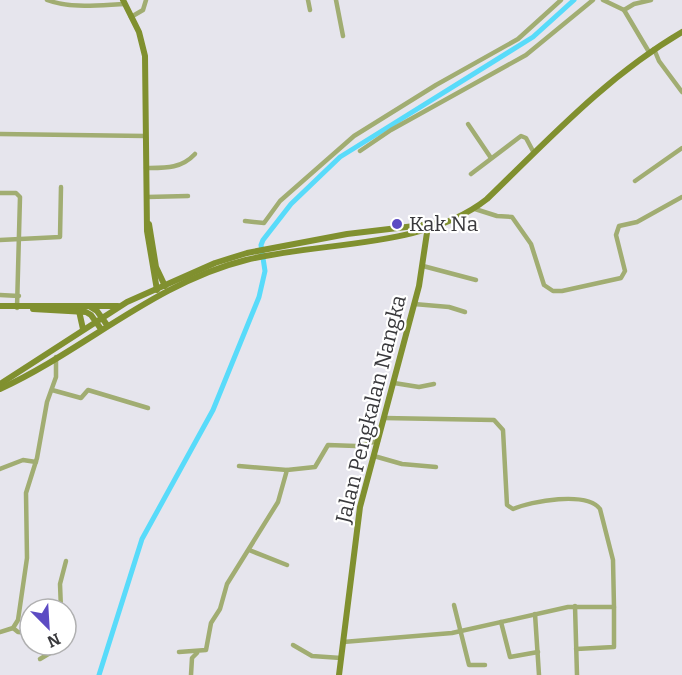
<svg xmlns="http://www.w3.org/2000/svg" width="682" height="675" font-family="Bitter,serif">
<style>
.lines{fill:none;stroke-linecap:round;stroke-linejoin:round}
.canal{stroke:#58dbfa;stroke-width:5}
.street{stroke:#a1ad72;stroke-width:4.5}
.secondary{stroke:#80902f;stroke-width:6}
.poi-dot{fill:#5c4bc3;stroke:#fff;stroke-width:2}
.labels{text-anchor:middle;stroke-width:4.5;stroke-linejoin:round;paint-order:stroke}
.poi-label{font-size:21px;fill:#39393c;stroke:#fff;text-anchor:start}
.street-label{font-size:21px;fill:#39393c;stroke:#fff}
</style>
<rect width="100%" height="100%" fill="#e6e5ed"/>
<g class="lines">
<!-- canal -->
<path class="canal" d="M99 675 142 539 213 410 259 297 265 271 261 245 263 240 291 204 340 157 533 37 574 0"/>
<!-- street -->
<g class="street">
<path d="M47 0C71 9 100 5 125 4"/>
<path d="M308 0 310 10"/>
<path d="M336 0 343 36"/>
<path d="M603 0 624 10 649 52"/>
<path d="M624 10 634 4 651 0"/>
<path d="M131 17 143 10 146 0"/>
<path d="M654 49 659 61 682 92"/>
<path d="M468 124 491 158"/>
<path d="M0 134 145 136"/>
<path d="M360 151 391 130 526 55 593 0"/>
<path d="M146 168C165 168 181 169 195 154"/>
<path d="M471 174 521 136 526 138 534 153"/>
<path d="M635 181 682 148"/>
<path d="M0 193H16L20 197 17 308"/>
<path d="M147 197 188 196"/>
<path d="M475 209 497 216 512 217 531 244 544 285 553 291H562L621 278 625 271 616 235 619 226 637 222 682 197"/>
<path d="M245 221 264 223 280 201 354 136 436 85 518 39 561 0"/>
<path d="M0 240 60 237 61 187"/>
<path d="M423 266 476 280"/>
<path d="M0 295 19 296"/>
<path d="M414 304 449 307 465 312"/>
<path d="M394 383 419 387 434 384"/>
<path d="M52 390 81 398 88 390 148 408"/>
<path d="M374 456 402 464 436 467"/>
<path d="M239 466 287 470"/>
<path d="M0 469 23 460 36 462"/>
<path d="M249 550 287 565"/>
<path d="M454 605 469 665H485"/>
<path d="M575 606 577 675"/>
<path d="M61 609 60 584 66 561"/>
<path d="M535 614 539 675"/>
<path d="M501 622 510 657 538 652"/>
<path d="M13 628 18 632 30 633"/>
<path d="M0 632 13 628 18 620 27 558 26 493 37 458 47 402 56 377V357"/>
<path d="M343 642 452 633 568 607H614L613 560 600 509C587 491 531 501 513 509L507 505 503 430 494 420 384 418"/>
<path d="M293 645 312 656 341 658"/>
<path d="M576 649 614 647V607"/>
<path d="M179 652 206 650 211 623 220 609 227 584 278 502 287 470 315 467 328 445 356 446 378 441"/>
<path d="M40 659 50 653 54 645"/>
<path d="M191 675 192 658 197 653"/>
</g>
<!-- secondary -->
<g class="secondary">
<path d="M123 0 139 32 145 56 147 231 157 290"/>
<path d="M149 224 156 267 165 286"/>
<path d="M0 306H89L97 311 107 325"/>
<path d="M89 306H118"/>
<path d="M33 309 86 312 91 315 101 329"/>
<path d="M79 311 83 329"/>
<path d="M0 384 127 302 215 263 247 253 347 234 440 223"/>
<path d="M0 389C83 351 156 282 246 260 322 241 424 249 487 199 549 139 607 76 682 32"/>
<path d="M339 675 360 507 419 286 428 226"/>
</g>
</g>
<!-- markers -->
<circle class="poi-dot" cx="397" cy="224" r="6"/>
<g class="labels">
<!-- poi labels -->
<g class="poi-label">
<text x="409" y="231">Kak Na</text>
</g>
<!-- street labels -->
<g class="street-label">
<text transform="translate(371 409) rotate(-76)" y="7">Jalan Pengkalan Nangka</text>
</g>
</g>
<!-- north arrow -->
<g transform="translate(48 627) rotate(156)"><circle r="28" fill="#ffffff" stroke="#b0b0b1" stroke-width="1.5"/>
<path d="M0-4.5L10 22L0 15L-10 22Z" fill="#5c4bc3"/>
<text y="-9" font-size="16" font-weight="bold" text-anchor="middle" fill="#39393c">N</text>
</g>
</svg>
